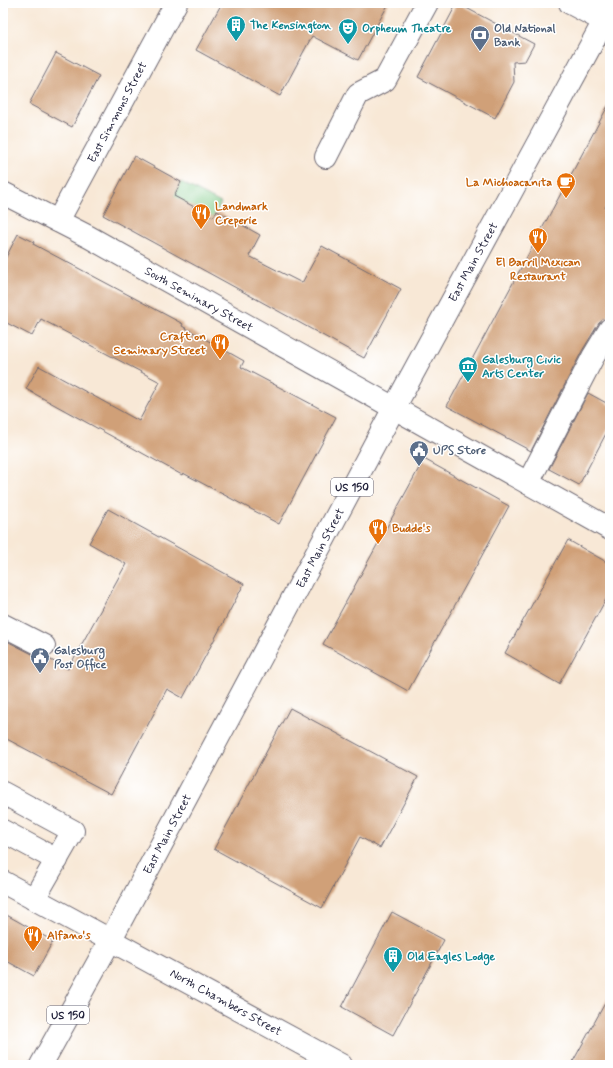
<svg xmlns="http://www.w3.org/2000/svg" width="613" height="1068" font-family="Mynerve,sans-serif">
<style>
.green{fill:#80cb88;stroke:#517662}
.building{fill:#d0a078}
.lines{fill:none;stroke-linecap:round;stroke-linejoin:round}
.minor-casing{stroke:#6d6771;stroke-width:24}
.major-casing{stroke:#6d6771;stroke-width:24}
.minor{stroke:#fff;stroke-width:22}
.major{stroke:#fff;stroke-width:22}
.labels{text-anchor:middle;stroke-width:3;stroke-linejoin:round;paint-order:stroke}
.shield{fill:#fff;stroke:#646476;stroke-width:1}
.shield-label{font-size:11px;font-weight:bold;fill:#22223b}
.culture-label{font-size:12px;font-weight:bold;fill:#0d838f;stroke:#fff;text-anchor:start}
.service-label{font-size:12px;font-weight:bold;fill:#4e5e75;stroke:#fff;text-anchor:start}
.street-label{font-size:12px;fill:#22223b;stroke:#fff}
.food-label{font-size:12px;font-weight:bold;fill:#c56008;stroke:#fff;text-anchor:start}
</style>
<rect width="100%" height="100%" fill="#fff"/>
<filter id="ink" filterUnits="userSpaceOnUse"><feTurbulence type="fractalNoise" baseFrequency=".025" numOctaves="2"/><feDisplacementMap in="SourceGraphic" scale="8" xChannelSelector="R" yChannelSelector="G"/><feConvolveMatrix kernelMatrix="1 2 1 2 8 2 1 2 1" color-interpolation-filters="sRGB"/></filter>
<filter id="wash" filterUnits="userSpaceOnUse"><feTurbulence type="fractalNoise" baseFrequency=".012" numOctaves="4" result="noise"/><feDisplacementMap in="SourceGraphic" scale="16" xChannelSelector="R" yChannelSelector="G"/><feGaussianBlur stdDeviation="0.9" result="paint"/><feColorMatrix in="noise" values="0 0 0 0 0 0 0 0 0 0 0 0 0 0 0 0 0 1.4 0 .05"/><feComposite in="paint" operator="in"/></filter>
<g filter="url(#wash)">
<rect width="100%" height="100%" fill="#f8e8d6"/>
<!-- green -->
<path class="green" d="M181 182 221 203 190 262 174 196Z"/>
<g id="blocks">
<!-- building -->
<g class="building">
<path d="M222 3H389L358 60 312 36 280 96 196 50Z"/>
<path d="M457 3 534 44 525 61 513 62 514 82 495 118 418 77Z"/>
<path d="M56 53 99 76 72 127 29 104Z"/>
<path d="M610 102V198L605 208 610 211V314L608 317 599 323 582 351 531 451 447 406Z"/>
<path d="M134 156 181 182 174 196 213 217 217 211 260 235 249 256 302 283 322 246 401 289 364 358 103 215Z"/>
<path d="M18 234 34 242 33 244 183 324 182 326 244 361 241 367 336 417 279 524 183 473 182 475 26 389 39 366 139 421 160 382 41 319 32 336 3 321V263Z"/>
<path d="M588 393 610 405V426L579 485 549 469Z"/>
<path d="M424 459 509 506 408 691 323 644Z"/>
<path d="M108 509 244 584 183 698 167 689 111 794 3 737V639L38 657 47 658 68 669 126 564 89 543Z"/>
<path d="M568 540 610 564V592L559 684 505 653Z"/>
<path d="M290 708 418 777 380 848 360 837 322 908 214 849Z"/>
<path d="M392 912 444 940 393 1035 342 1007Z"/>
<path d="M3 913 53 941 34 976 3 959Z"/>
<path d="M610 994V1065H571Z"/>
</g>
</g>
</g>
<g filter="url(#ink)">
<use href="#blocks" fill-opacity="0" stroke="#6d6771" stroke-width="1"/>
<g class="lines">
<!-- minor casing -->
<g class="minor-casing">
<g id="minor">
<path d="M570 3 604 21"/>
<path d="M326 157 358 94 385 80 427 3"/>
<path d="M3 193 89 237 610 529"/>
<path d="M58 221 176 3"/>
<path d="M528 483 593 357 610 329"/>
<path d="M3 625 44 646"/>
<path d="M3 793 73 831 34 899"/>
<path d="M3 831 57 860"/>
<path d="M3 882 341 1065"/>
</g>
</g>
<!-- major casing -->
<g class="major-casing">
<path id="major" d="M41 1065 111 939 394 408 610 10"/>
</g>
<!-- minor -->
<use href="#minor" class="minor"/>
<!-- major -->
<use href="#major" class="major"/>
</g>
</g>
<!-- icons -->
<defs>
<g id="building-pin" transform="scale(1)"><path d="M0 17L-7.5 6A9.5 9.5 0 1 1 7.5 6Z" fill="#0f9aa8" stroke="#fff"/><path d="M-4-6H4V6H1V3H-1V6H-4ZM-2.5-4.3h1.7v1.8h-1.7ZM.8-4.3h1.7v1.8H.8ZM-2.5-1h1.7V.8h-1.7ZM.8-1h1.7V.8H.8Z" fill="#fff"/></g>
<g id="theatre-pin" transform="scale(1)"><path d="M0 17L-7.5 6A9.5 9.5 0 1 1 7.5 6Z" fill="#0f9aa8" stroke="#fff"/><path d="M-5-5.5Q0-4 5-5.5V0Q5 5 0 6Q-5 5-5 0ZM-3.3-2.5H-1v1.5H-3.3ZM1-2.5H3.3v1.5H1ZM-2.8 1Q0 5.5 2.8 1Z" fill="#fff"/></g>
<g id="bank-pin" transform="scale(1)"><path d="M0 17L-7.5 6A9.5 9.5 0 1 1 7.5 6Z" fill="#5c6f8a" stroke="#fff"/><path d="M-6-4H6V4H-6ZM0-2.3a2.3 2.3 0 1 0 0 4.6a2.3 2.3 0 1 0 0-4.6Z" fill="#fff"/></g>
<g id="cafe-pin" transform="scale(1)"><path d="M0 17L-7.5 6A9.5 9.5 0 1 1 7.5 6Z" fill="#e8710a" stroke="#fff"/><path d="M-5.5-4.5H6V0H3Q3 3.5 0 3.5H-2.5Q-5.5 3.5-5.5 0ZM3-3.2v2h1.7v-2ZM-6 4.5H4V6H-6Z" fill="#fff"/></g>
<g id="restaurant-pin" transform="scale(1)"><path d="M0 17L-7.5 6A9.5 9.5 0 1 1 7.5 6Z" fill="#e8710a" stroke="#fff"/><path d="M-5-6h1v4h1v-4h1v4h1v-4h1v5L-1.5 .5V6h-2V.5L-5-1ZM5-6V6H3V1.5H1.5Q1.5-4 5-6Z" fill="#fff"/></g>
<g id="museum-pin" transform="scale(1)"><path d="M0 17L-7.5 6A9.5 9.5 0 1 1 7.5 6Z" fill="#0f9aa8" stroke="#fff"/><path d="M0-6L6-3V-2H-6V-3ZM-5-1h2V3h-2ZM-1-1h2V3h-2ZM3-1h2V3H3ZM-6 4H6V6H-6Z" fill="#fff"/></g>
<g id="civic-pin" transform="scale(1)"><path d="M0 17L-7.5 6A9.5 9.5 0 1 1 7.5 6Z" fill="#5c6f8a" stroke="#fff"/><path d="M-.6-6.5H3V-4.5H.6V-3L4-1V1h2V6H-6V1h2V-1L-.6-3ZM-1.2 2.5V6h2.4V2.5Z" fill="#fff"/></g>
</defs>
<g fill-rule="evenodd">
<use href="#building-pin" x="236" y="25"/>
<use href="#theatre-pin" x="348" y="28"/>
<use href="#bank-pin" x="480" y="35"/>
<use href="#cafe-pin" x="566" y="182"/>
<use href="#restaurant-pin" x="201" y="213"/>
<use href="#restaurant-pin" x="538" y="237"/>
<use href="#restaurant-pin" x="220" y="343"/>
<use href="#museum-pin" x="468" y="366"/>
<use href="#civic-pin" x="419" y="450"/>
<use href="#restaurant-pin" x="378" y="528"/>
<use href="#civic-pin" x="40" y="657"/>
<use href="#restaurant-pin" x="33" y="935"/>
<use href="#building-pin" x="393" y="956"/>
</g>
<g class="labels">
<!-- shield labels -->
<g class="shield">
<rect x="331" y="478" width="42" height="18" rx="3"/>
<rect x="47" y="1006" width="42" height="18" rx="3"/>
</g>
<g class="shield-label">
<text x="352" y="491">US 150</text>
<text x="68" y="1019">US 150</text>
</g>
<!-- culture labels -->
<g class="culture-label">
<text x="250" y="29">The Kensington</text>
<text x="362" y="32">Orpheum Theatre</text>
<text x="482" y="363">Galesburg Civic<tspan x="482" dy="14">Arts Center</tspan></text>
<text x="407" y="960">Old Eagles Lodge</text>
</g>
<!-- service labels -->
<g class="service-label">
<text x="494" y="32">Old National<tspan x="494" dy="14">Bank</tspan></text>
<text x="433" y="454">UPS Store</text>
<text x="54" y="654">Galesburg<tspan x="54" dy="14">Post Office</tspan></text>
</g>
<!-- street labels -->
<g class="street-label">
<text transform="translate(117 112) rotate(-62)" y="4">East Simmons Street</text>
<text transform="translate(473 262) rotate(-61)" y="4">East Main Street</text>
<text transform="translate(199 299) rotate(29)" y="4">South Seminary Street</text>
<text transform="translate(320 548) rotate(-62)" y="4">East Main Street</text>
<text transform="translate(167 834) rotate(-62)" y="4">East Main Street</text>
<text transform="translate(226 1002) rotate(29)" y="4">North Chambers Street</text>
</g>
<!-- food labels -->
<g class="food-label">
<text x="552" y="186" text-anchor="end">La Michoacanita</text>
<text x="215" y="210">Landmark<tspan x="215" dy="14">Creperie</tspan></text>
<text x="538" y="266" text-anchor="middle">El Barril Mexican<tspan x="538" dy="14">Restaurant</tspan></text>
<text x="206" y="340" text-anchor="end">Craft on<tspan x="206" dy="14">Seminary Street</tspan></text>
<text x="392" y="532">Budde's</text>
<text x="47" y="939">Alfano's</text>
</g>
</g>
<!-- margin -->
<rect width="613" height="1068" fill="none" stroke="#fff" stroke-width="16"/>
</svg>
